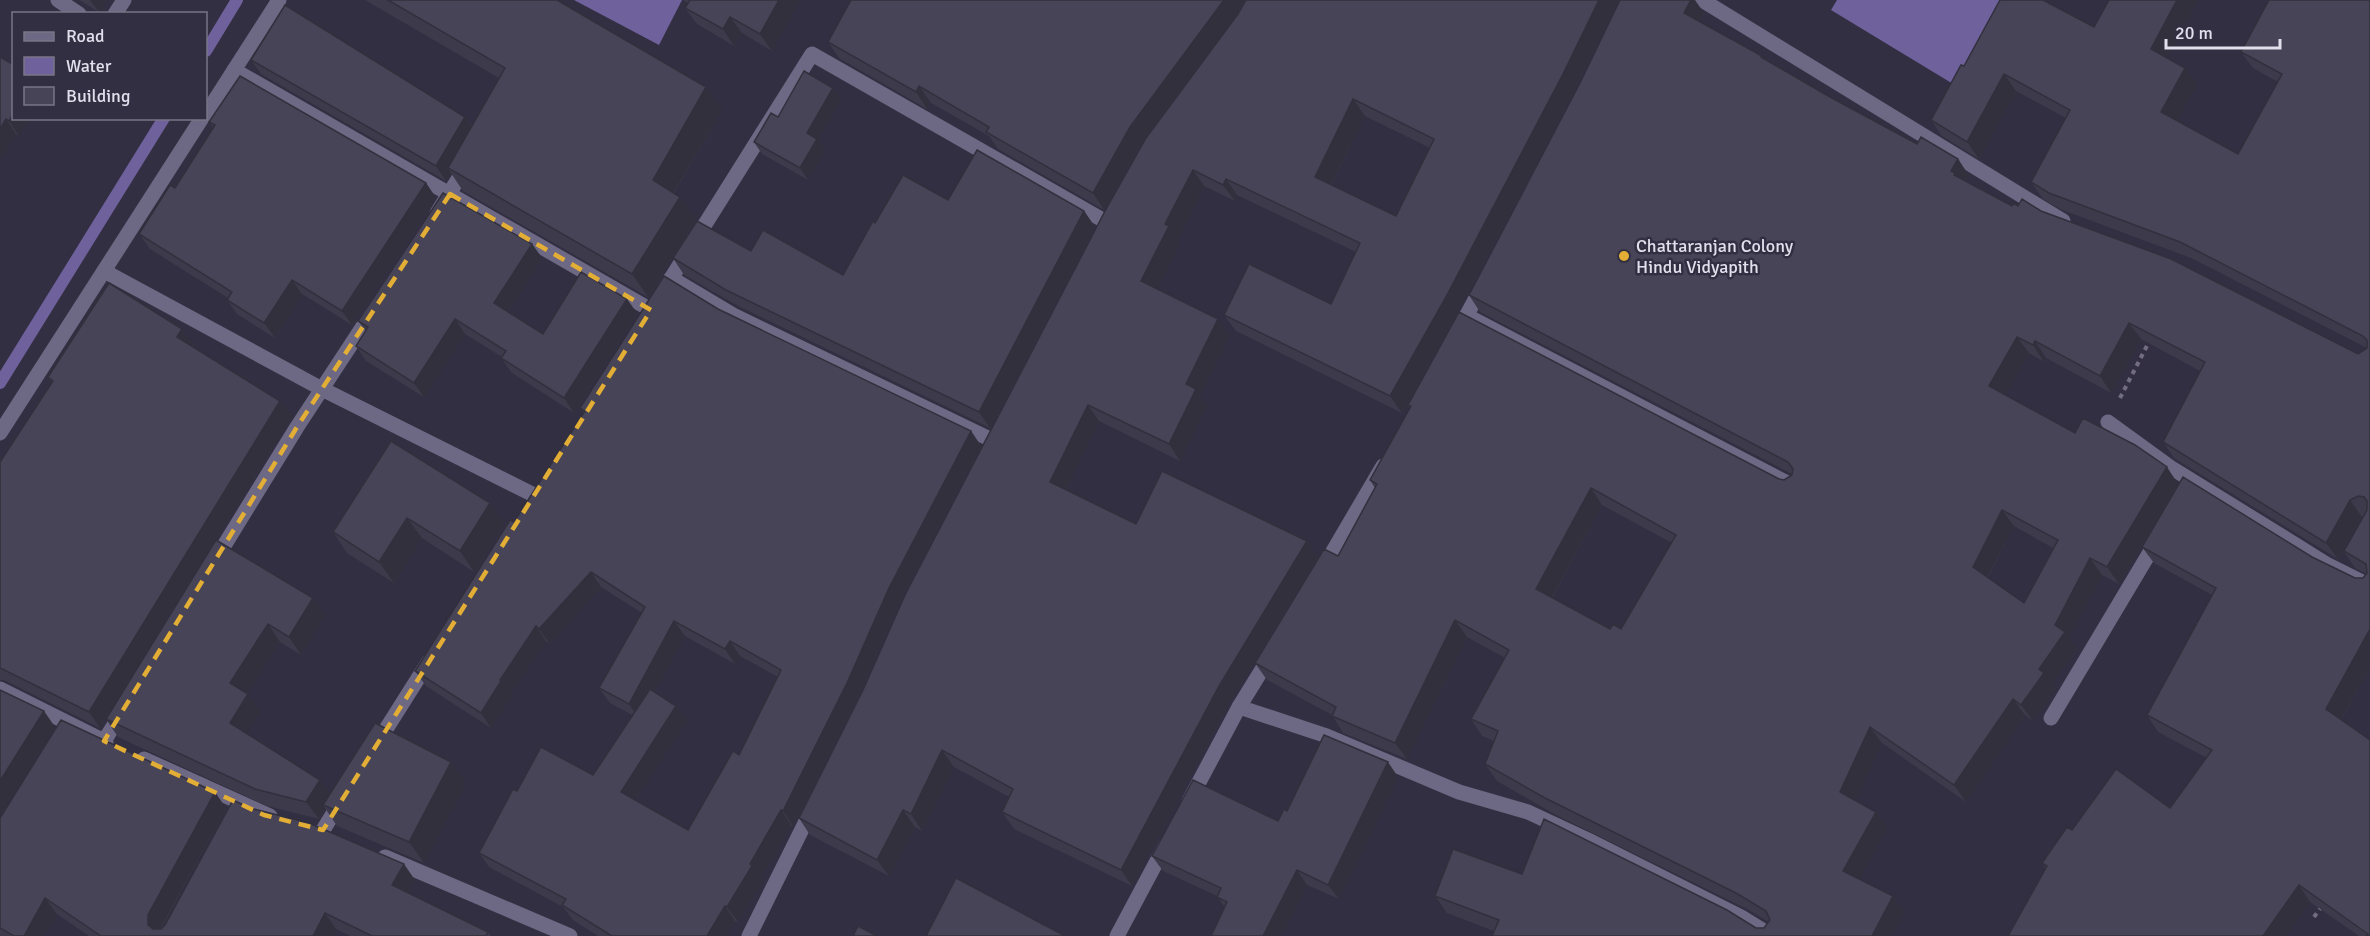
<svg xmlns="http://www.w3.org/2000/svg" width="2370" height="936" font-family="Signika,sans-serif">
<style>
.water{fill:#6f619c}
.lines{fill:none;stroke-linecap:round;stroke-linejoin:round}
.stream{stroke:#6f619c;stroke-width:12}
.path{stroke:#726e7f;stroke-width:4;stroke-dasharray:4.5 4.5;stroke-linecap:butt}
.street{stroke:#6d6883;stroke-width:15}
.wall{fill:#3d3a4b;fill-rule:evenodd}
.shaded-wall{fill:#32303d}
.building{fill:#474457;stroke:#32303d;stroke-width:1.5;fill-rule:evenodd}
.marked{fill:none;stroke:#e3ae35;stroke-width:4.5;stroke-dasharray:12 8;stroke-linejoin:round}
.poi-dot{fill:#e3ae35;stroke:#332f42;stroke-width:2}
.labels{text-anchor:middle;stroke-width:5;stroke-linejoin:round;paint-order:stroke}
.poi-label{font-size:18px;fill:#e2e0ec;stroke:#332f42;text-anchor:start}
</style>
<rect width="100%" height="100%" fill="#332f42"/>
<!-- water -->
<g class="water">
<path d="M574 0H682L659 45Z"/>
<path d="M1837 0H2011L1963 90 1831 10Z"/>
</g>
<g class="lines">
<!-- stream -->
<g class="stream">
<path d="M206 51 237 0"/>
<path d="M0 383 164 118"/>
</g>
<!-- path -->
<g class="path">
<path d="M2120 398 2150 340"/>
<path d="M2314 917 2322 906"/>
</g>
<!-- street -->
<g class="street">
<path d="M58 0 79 14"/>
<path d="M1702 0 2063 221"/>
<path d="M115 14 124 0"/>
<path d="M234 70 651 310"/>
<path d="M206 114 279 0"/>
<path d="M437 213 467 165"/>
<path d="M104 271 322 389 534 495"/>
<path d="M671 278 733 315 994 441"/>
<path d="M660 296 812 54 1108 223"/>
<path d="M1467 316 1795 487"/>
<path d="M1457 333 1483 285"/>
<path d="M2108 422 2170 467 2328 565 2370 586"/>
<path d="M0 433 202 118"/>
<path d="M214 562 297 427 373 311"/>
<path d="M1322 570 1383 466"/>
<path d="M0 689 106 742"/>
<path d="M1239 707 1324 735 1459 792 1528 812 1588 840 1743 918 1772 936"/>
<path d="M2051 718 2159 537"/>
<path d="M104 741 123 711"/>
<path d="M376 745 429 661"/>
<path d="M144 759 270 816"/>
<path d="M1189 801 1239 707 1271 655"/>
<path d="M323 830 341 801"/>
<path d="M385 857 570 936"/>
<path d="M749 936 813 807"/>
<path d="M1117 936 1165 846"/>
</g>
</g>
<!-- wall -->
<g class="wall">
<path d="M79 0H106L99 12Z"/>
<path d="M365 0H557L706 87 722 110 674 193 696 220 648 297 463 191 451 173 446 181 261 74 251 60 465 117 472 126 499 78Z"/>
<path d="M683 0H800L772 51 742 33 734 46 697 24 685 8 688 3Z"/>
<path d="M851 0H1618L1574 91 1458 311 1402 413 1236 331 1224 315 1331 304 1356 252 1237 195 1235 201 1204 186 1178 239 1180 243 1157 289 1229 336 1200 395 1207 406 1180 461 1099 421 1066 490 1136 524 1307 541 1318 557 1230 702 1132 886 1014 829 1002 812 1009 797 954 767 922 831 915 827 889 876 810 835 799 818 1246 0 1234 19 1141 143 1104 210 998 149 989 136 931 103 927 109 839 58 828 42ZM1365 116 1430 148 1396 216 1331 185Z"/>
<path d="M2370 0V667L2341 720 2370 936H2359L2310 902 2045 868 2042 863 2072 830 2170 808 2207 758 2158 732 2147 715 2212 595 2154 563 2142 547 2312 557 2355 578H2363L2367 574 2355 568 2344 551 2364 516 2362 517 2338 559 2174 458 2163 442 2200 371 2141 339 2111 393 2046 358 2044 362 2029 353 2005 395 2075 433 2178 484 2119 584 2102 575 2069 637 2077 649 2052 683 2056 689 2033 721 2025 715 1966 802 1882 743 1855 801 1876 812 1887 828 1859 879 1893 896 1904 912 1892 936 1494 931 1447 913 1435 896 1522 874 1756 928H1764L1769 922 1747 909 1556 815 1497 781 1485 764 1494 741 1482 736 1471 719 1505 658 1467 637 1407 759 1343 733 1332 715 1267 680 1255 663 1338 556 1375 488 1370 480 1410 408 1408 405 1779 479 1784 480 1792 475V474L1480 312 1469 295 1580 83 1704 13 1699 22 1764 60 1830 97 1917 144 1958 159 1969 176 1966 181 2012 206 2041 211 2358 354 2367 348 2191 258 2060 209 2043 199 2031 182 2066 118 2016 91 1979 159 1942 136 1931 120 1964 66 2094 27 2167 58 2197 84 2177 120 2238 154 2278 82 2253 68 2241 52ZM1602 505 1672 543 1621 629H1610L1552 598ZM2014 526 2053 548 2024 603 1988 578Z"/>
<path d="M0 57 19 136 16 134 0 160Z"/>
<path d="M841 99 818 140 825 150 808 180 762 154 754 142 778 117Z"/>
<path d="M209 122 426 183 436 198 352 325 302 294 275 338 237 314 227 300 228 298 150 249 139 234 175 188 213 128Z"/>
<path d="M948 200 1084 211 1095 227 990 428 738 306 684 275 673 258 751 251 843 275 875 223Z"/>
<path d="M532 244 542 258 508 312 543 334 637 313 574 413 512 373 501 358 502 357 465 334 424 397 366 361 356 346 366 331 358 321Z"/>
<path d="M718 309 971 431 981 446 899 602 857 698 793 826 791 825 761 878 763 880 738 922 735 921 726 936H598L573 920 563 907 489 867 479 853 517 791 593 775 632 715 610 703 599 688 642 613 601 587 550 644 546 641 510 694 512 696 491 728 426 686 415 671 514 522 584 413 580 408ZM685 636 735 664 740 656 778 677 739 755 688 830 635 800 687 721 654 692Z"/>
<path d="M182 329 193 345 192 347 292 417 100 728 4 680H0V462L52 383 48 377Z"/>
<path d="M490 503 504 524 474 572 422 538 394 583 347 553 333 532Z"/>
<path d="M216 540 325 615 301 655 280 642 247 694 260 712 246 733 330 794 451 762 466 783 424 863 337 826 325 808 319 819 267 806 118 737 106 719Z"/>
<path d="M1398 777 1339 899 1307 885 1225 908 1217 896 1163 871 1152 856 1278 821 1287 811Z"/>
<path d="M226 808 161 929 415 880 408 893 488 932 491 936H350L336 929 333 936H89L57 914 44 936H0V818Z"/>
</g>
<!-- shaded-wall -->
<g class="shaded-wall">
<path d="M90 0H106L99 12Z"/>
<path d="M779 0H800L772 51 760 34Z"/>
<path d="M1224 0H1246L1234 19 1141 143 1104 210 1093 193 1130 127Z"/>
<path d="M1599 0H1618L1574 91 1458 311 1402 413 1390 396Z"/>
<path d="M1690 0H1695L1704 13 1695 29 1684 13Z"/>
<path d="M2177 0H2198L2162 66 2151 49Z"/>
<path d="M730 17 742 33 734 46 723 29Z"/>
<path d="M2185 68 2197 84 2173 128 2161 112Z"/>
<path d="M2004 74 2016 91 1979 159 1967 142Z"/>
<path d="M919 86 931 103 927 109 916 92Z"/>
<path d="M706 87 722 110 668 202 653 180Z"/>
<path d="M833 88 841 99 818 140 825 150 808 180 800 168 807 133Z"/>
<path d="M1353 99 1365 116 1326 194 1315 177Z"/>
<path d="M14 113V118H29L19 136 9 121Z"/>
<path d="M465 117 475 132 448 168 451 173 446 181 436 166Z"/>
<path d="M6 119 16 134 0 160V129Z"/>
<path d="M1958 159 1969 176 1964 186 1951 171Z"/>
<path d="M1193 170 1204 186 1178 239 1180 243 1153 298 1141 281 1165 224Z"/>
<path d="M1226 179 1237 195 1235 201 1223 185Z"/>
<path d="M426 183 436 198 352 325 342 311Z"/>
<path d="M680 197 696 220 648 297 632 274Z"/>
<path d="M1084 211 1095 227 990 428 979 412Z"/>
<path d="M532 244 542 258 504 318 494 303Z"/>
<path d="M292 280 302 294 275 338 264 323Z"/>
<path d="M627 299 637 313 574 413 564 398Z"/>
<path d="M455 319 465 334 424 397 414 383Z"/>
<path d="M1218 319 1229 336 1200 395 1207 406 1180 461 1169 444 1186 384Z"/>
<path d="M2129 323 2141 339 2111 393 2100 376Z"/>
<path d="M182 329 193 345 188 353 177 337Z"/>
<path d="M2017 337 2029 353 2001 403 1989 386Z"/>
<path d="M2035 341 2046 358 2044 362 2033 345Z"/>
<path d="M280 401 292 417 100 728 89 712Z"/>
<path d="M1088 405 1099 421 1062 498 1050 482Z"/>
<path d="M971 431 981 446 899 602 857 698 793 826 783 811 889 588Z"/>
<path d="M2167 467 2178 484 2119 584 2107 567Z"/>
<path d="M1591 488 1602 505 1547 606 1536 589Z"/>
<path d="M2350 500 2362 517 2338 559 2326 543Z"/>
<path d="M490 503 504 524 474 572 460 551Z"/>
<path d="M2002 510 2014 526 1984 584 1973 567Z"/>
<path d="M407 518 422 538 394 583 379 562Z"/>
<path d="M1307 541 1318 557 1230 702 1132 886 1121 870 1219 686Z"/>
<path d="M2090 558 2102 575 2069 637 2077 649 2052 683 2056 689 2033 721 2021 705 2055 625Z"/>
<path d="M591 572 601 587 550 644 539 629Z"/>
<path d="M313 598 325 615 301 655 289 637Z"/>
<path d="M1455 620 1467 637 1407 759 1395 743Z"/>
<path d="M674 621 685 636 639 719 629 704Z"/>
<path d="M268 624 280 642 243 700 230 683Z"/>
<path d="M536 626 546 641 510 694 512 696 491 728 481 713 500 680Z"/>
<path d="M2370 629V667L2337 726 2326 709Z"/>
<path d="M730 641 740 656 735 664 725 649Z"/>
<path d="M248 694 260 712 242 740 230 723Z"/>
<path d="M2013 699 2025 715 1966 802 1954 785Z"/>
<path d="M676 706 687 721 631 806 621 792Z"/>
<path d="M44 711 55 727 0 815V781Z"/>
<path d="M1870 727 1882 743 1852 809 1840 792Z"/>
<path d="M942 750 954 767 922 831 911 814Z"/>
<path d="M451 762 466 783 424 863 409 842Z"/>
<path d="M1388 762 1398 777 1339 899 1328 885Z"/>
<path d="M320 780 332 797 323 805 325 808 319 819 306 802Z"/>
<path d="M215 792 226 808 159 931V936L148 925V915Z"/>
<path d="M781 810 791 825 761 878 763 880 738 922 727 907 750 864Z"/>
<path d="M903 810 915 827 889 876 877 860Z"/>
<path d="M1876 812 1887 828 1855 887 1843 871Z"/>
<path d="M404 864 415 880 404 901 392 885Z"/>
<path d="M1297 870 1307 885 1281 936H1263Z"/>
<path d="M2299 885 2310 902 2286 936H2263Z"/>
<path d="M1893 896 1904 912 1892 936H1872Z"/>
<path d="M45 898 57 914 44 936H24Z"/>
<path d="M725 906 735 921 726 936H707Z"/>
<path d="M325 913 336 929 333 936H313Z"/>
</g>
<!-- building -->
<g class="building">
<path d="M388 0H557L706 87 653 180 680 197 632 274 448 168 505 68Z"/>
<path d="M690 0H779L760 34 730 17 723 29 685 8Z"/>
<path d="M851 0H1224L1130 127 1093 193 986 132 989 127 919 86 916 92 828 42Z"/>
<path d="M1246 0H1599L1563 74 1447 295 1390 396 1224 315 1249 264 1331 304 1360 243 1226 179 1223 185 1193 170 1165 224 1169 226 1141 281 1218 319 1186 384 1196 389 1169 444 1088 405 1050 482 1136 524 1162 471 1307 541 1219 686 1121 870 1002 812 1013 789 942 750 911 814 903 810 877 860 799 818 863 690 905 595 1105 211 1146 138 1238 14ZM1353 99 1434 139 1396 216 1315 177Z"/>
<path d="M1620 0H1691L1684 13 1762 56 1761 57 1830 97 1917 144 1921 137 1958 159 1951 171 1955 173 1954 175 2012 206 2013 203 2018 206 2022 199 2041 211 2171 259 2358 354 2367 348V340L2363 336 2180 242 2049 193 2031 182 2070 110 2004 74 1967 142 1931 120 1961 65 1964 66 2000 0H2043L2094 27 2109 0H2177L2151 49 2185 68 2161 112 2238 154 2282 74 2241 52 2269 0H2370V629L2326 709 2370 740V936H2366L2368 934 2299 885 2263 936H2008L2047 866 2042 863 2067 827 2072 830 2116 769 2170 808 2212 750 2147 715 2216 588 2142 547 2183 477 2312 557 2355 578H2363L2367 573 2366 564 2344 551 2367 510V501L2364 497 2358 496 2350 500 2326 543 2163 442 2205 362 2129 323 2100 376 2035 341 2033 345 2017 337 1989 386 2075 433 2083 418 2135 445 2167 467 2107 567 2090 558 2055 625 2065 632 2039 669 2044 673 2021 705 2013 699 1954 785 1870 727 1840 792 1876 812 1843 871 1893 896 1872 936H1492L1499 920 1435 896 1453 849 1522 874 1544 819 1727 910 1756 928H1764L1770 920 1766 911 1736 893 1545 798 1485 764 1498 731 1471 719 1509 650 1455 620 1395 743 1332 716 1336 707 1255 663 1324 549 1338 556 1377 484 1370 480 1411 406 1408 405 1459 312 1779 479 1784 480 1792 475 1793 469 1788 462 1469 295 1580 83ZM1591 488 1676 535 1621 629 1613 624 1610 629 1536 589ZM2002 510 2058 540 2024 603 1973 567Z"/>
<path d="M285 5 465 117 436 166 251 60Z"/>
<path d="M0 57 14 65V113L9 121 6 119 0 129Z"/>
<path d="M804 71 833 88 807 133 817 139 800 168 754 142 771 113 778 117Z"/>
<path d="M240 76 426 183 342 311 292 280 264 323 227 300 232 292 139 234 170 185 175 188 215 125 209 122Z"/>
<path d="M977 150 1084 211 979 412 726 290 673 258 697 221 751 251 763 230 843 275 873 221 875 223 903 175 948 200Z"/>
<path d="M443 193 532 244 494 303 543 334 581 272 627 299 564 398 501 358 506 351 455 319 414 383 356 346 368 327 358 321Z"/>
<path d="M664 276 718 309 971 431 889 588 847 683 783 811 781 810 750 864 752 866 727 907 725 906 707 936H612L562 905 566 899 479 853 513 789 517 791 541 747 593 775 650 689 676 706 621 792 688 830 733 751 739 755 781 670 730 641 725 649 674 621 629 704 599 688 645 607 591 572 539 629 536 626 500 680 501 681 481 713 415 671 510 520 514 522 585 411 580 408Z"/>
<path d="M109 283 182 329 177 337 280 401 89 712 0 668V462L53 381 48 377Z"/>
<path d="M391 441 490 503 460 551 407 518 379 562 333 532Z"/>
<path d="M216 540 313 598 289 637 268 624 230 683 248 694 230 723 320 780 306 802 255 789 106 719Z"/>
<path d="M0 690 44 711 0 781Z"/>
<path d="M61 720 215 792 148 915V925L153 929H161L165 925 233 800 250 808 309 823 404 864 392 885 488 932 486 936H372L325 913 313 936H101L45 898 24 936H14L0 928V818Z"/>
<path d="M375 723 451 762 409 842 323 805Z"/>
<path d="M1324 735 1388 762 1328 885 1297 870 1263 936H1211L1227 902 1217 897 1221 888 1152 856 1193 780 1278 821 1284 809 1287 811Z"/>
<path d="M956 878 1065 936H926Z"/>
<path d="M858 926 877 936H853Z"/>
</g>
<!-- marked area -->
<path class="marked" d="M450 194 651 310 323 830 264 815 104 741 297 427Z"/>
<!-- markers -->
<circle class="poi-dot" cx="1624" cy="256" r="6"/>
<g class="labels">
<!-- poi labels -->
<g class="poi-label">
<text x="1636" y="252">Chattaranjan Colony<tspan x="1636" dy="21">Hindu Vidyapith</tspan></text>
</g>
</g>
<!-- legend -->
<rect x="12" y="12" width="195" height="108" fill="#332f42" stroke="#797686" stroke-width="1.5"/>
<rect x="24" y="32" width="30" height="9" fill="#6d6883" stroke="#797686" stroke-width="1.5"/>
<text x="66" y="42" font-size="18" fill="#e2e0ec">Road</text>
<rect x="24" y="57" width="30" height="18" fill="#6f619c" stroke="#797686" stroke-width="1.5"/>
<text x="66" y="72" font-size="18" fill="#e2e0ec">Water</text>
<rect x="24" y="87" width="30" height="18" fill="#474457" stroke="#797686" stroke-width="1.5"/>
<text x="66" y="102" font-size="18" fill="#e2e0ec">Building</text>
<!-- scale -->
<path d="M2166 39v9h114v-9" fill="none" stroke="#e2e0ec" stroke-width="3"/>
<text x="2175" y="39" font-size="18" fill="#e2e0ec" stroke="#332f42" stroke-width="4.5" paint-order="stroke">20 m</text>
</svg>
